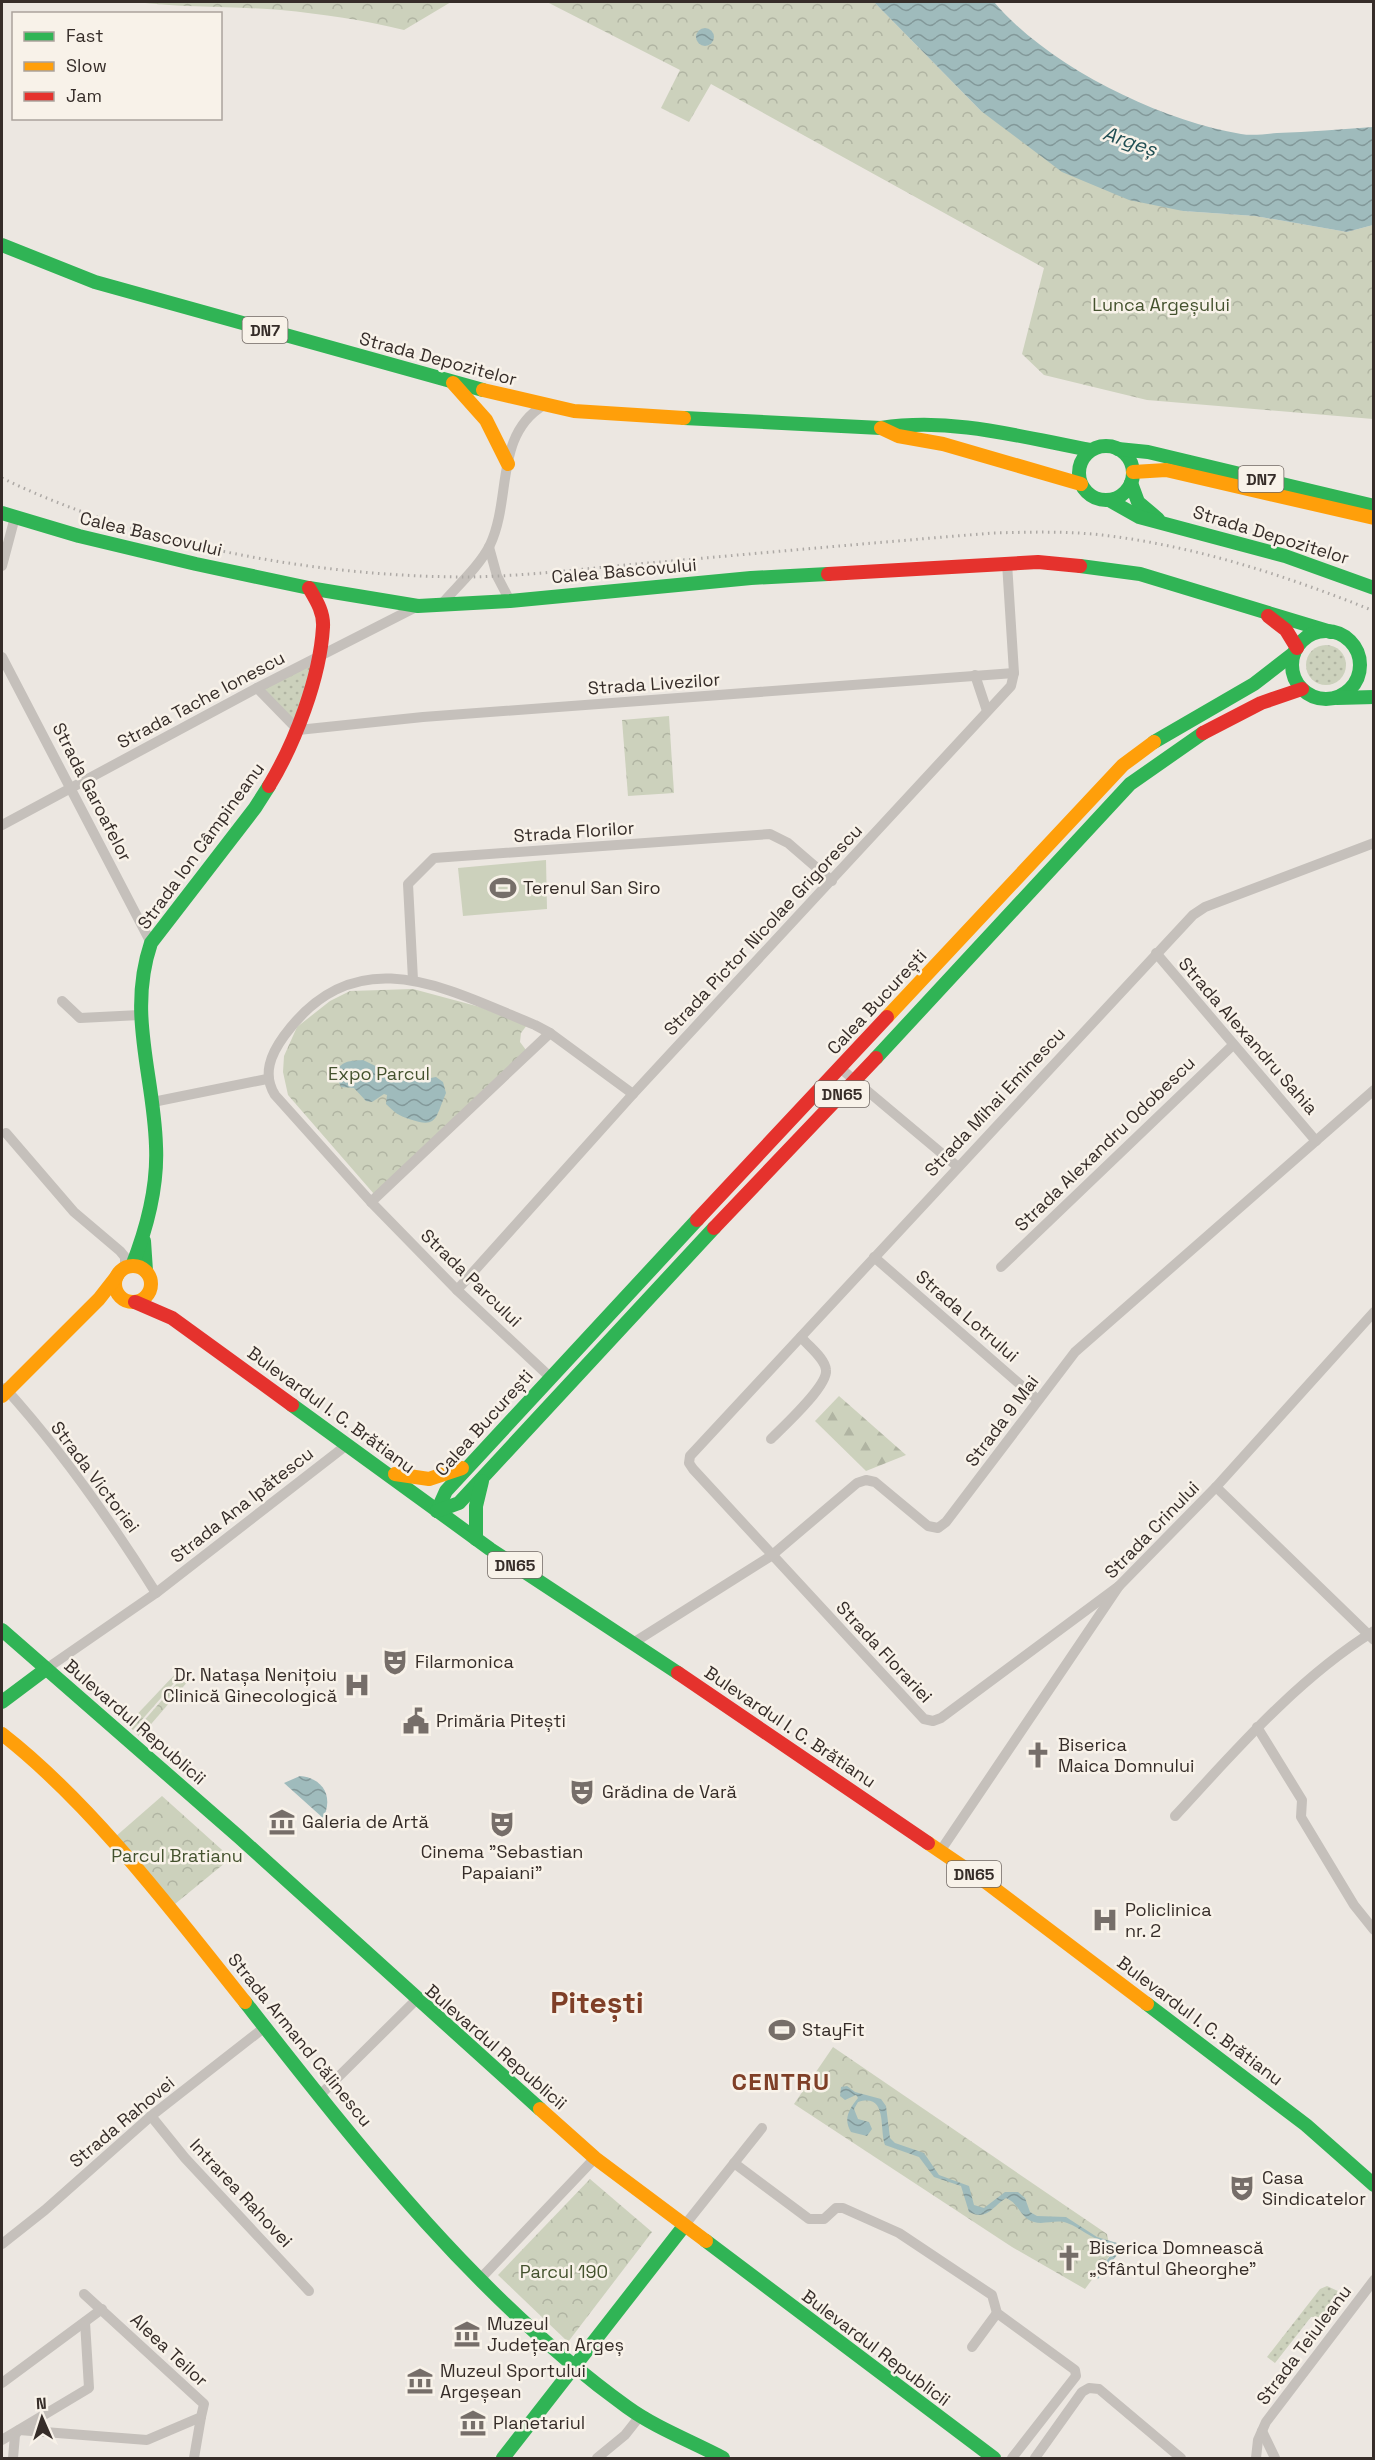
<svg xmlns="http://www.w3.org/2000/svg" width="1375" height="2460" font-family="'Space Grotesk',sans-serif">
<style>
.grass{fill:url(#grass-dots)}
.forest{fill:url(#forest-firs)}
.park{fill:url(#park-crowns)}
.pitch{fill:#ccd1bc}
.water{fill:url(#water-waves)}
.lines{fill:none;stroke-linecap:round;stroke-linejoin:round}
.street{stroke:#c5c0bb;stroke-width:10}
.fast{stroke:#30b455;stroke-width:14}
.slow{stroke:#ff9f0a;stroke-width:14}
.jam{stroke:#e5322d;stroke-width:14}
.rail{stroke:#ada9a5;stroke-width:3;stroke-dasharray:1.5 4.5;stroke-linecap:butt}
.labels{text-anchor:middle;stroke-width:5;stroke-linejoin:round;paint-order:stroke}
.shield{fill:#f8f2e9;stroke:#706863;stroke-width:1.5}
.shield-label{font-size:16px;font-weight:bold;fill:#362d29}
.park-label{font-size:18px;fill:#44522e;stroke:#f8f2e9}
.street-label{font-size:18px;fill:#362d29;stroke:#f8f2e9}
.poi-label{font-size:18px;fill:#362d29;stroke:#f8f2e9;text-anchor:start}
.water-label{font-size:20px;font-style:italic;fill:#214f54;stroke:#f8f2e9}
.district-label{font-size:24px;font-weight:bold;letter-spacing:1.5px;fill:#7f3f27;stroke:#f8f2e9}
.town-label{font-size:30px;font-weight:bold;fill:#7f3f27;stroke:#f8f2e9}
</style>
<defs>
<pattern id="grass-dots" width="8" height="8" patternUnits="userSpaceOnUse" patternTransform="scale(1.5)"><rect width="8" height="8" fill="#ccd1bc"/><path d="M2 2h.1M6 6h.1" fill="none" stroke="#b0b4a2" stroke-width="1.8" stroke-linecap="round"/></pattern>
<pattern id="forest-firs" width="22" height="20" patternUnits="userSpaceOnUse" patternTransform="scale(1.5)"><rect width="22" height="20" fill="#ccd1bc"/><path d="M5 1l3.5 6h-7zM16 11l3.5 6h-7z" fill="#b0b4a2"/></pattern>
<pattern id="park-crowns" width="20" height="18" patternUnits="userSpaceOnUse" patternTransform="scale(1.5)"><rect width="20" height="18" fill="#ccd1bc"/><path d="M2 6a3 3 0 1 1 6 0M12 15a3 3 0 1 1 6 0" fill="none" stroke="#b0b4a2"/></pattern>
<pattern id="water-waves" width="16" height="10" patternUnits="userSpaceOnUse" patternTransform="scale(1.5)"><rect width="16" height="10" fill="#9fbbbc"/><path d="M0 5q4-4 8 0t8 0" fill="none" stroke="#829899"/></pattern>
</defs>
<rect width="100%" height="100%" fill="#ece7e1"/>
<!-- grass -->
<g class="grass">
<circle cx="1326" cy="665" r="20"/>
<path d="M317 657 298 730 257 688Z"/>
<path d="M1327 2286 1340 2292 1337 2306 1323 2317H1311L1275 2363 1267 2357 1320 2289Z"/>
</g>
<!-- forest -->
<path class="forest" d="M839 1396 906 1455 866 1471 815 1421Z"/>
<!-- park -->
<g class="park">
<path d="M135 2H451L404 30C364 20 322 14 281 10 233 6 184 8 135 2Z"/>
<path d="M547 2H874L981 111 1183 211 1255 216 1347 232 1373 225V419L1147 400 1044 375 1022 354 1044 268 711 84 689 122 661 108 680 70Z"/>
<path d="M669 716 674 793 628 796 622 720Z"/>
<path d="M413 989 480 1007 527 1025 521 1033 520 1042 526 1050 374 1194 288 1095 283 1072 284 1056 297 1027 330 1001 350 991Z"/>
<path d="M179 1670 182 1674 133 1730 127 1725Z"/>
<path d="M184 1675 189 1680 140 1737 134 1732Z"/>
<path d="M162 1796 231 1858 175 1904 115 1837Z"/>
<path d="M833 2047 1107 2234 1111 2254 1085 2289 1012 2247 794 2104Z"/>
<path d="M590 2179 652 2232 568 2342 498 2275Z"/>
</g>
<!-- pitch -->
<path class="pitch" d="M546 860 547 909 463 916 458 868Z"/>
<!-- water -->
<g class="water">
<path d="M874 2H994C1048 66 1158 120 1241 134 1252 136 1266 134 1277 133 1309 132 1341 129 1373 127V225L1347 232 1255 216 1183 211 1129 200 1062 172 981 111Z"/>
<circle cx="705" cy="37" r="9"/>
<path d="M363 1060 386 1071C391 1086 422 1080 436 1077L443 1082 446 1093C435 1118 438 1129 409 1119 399 1116 394 1112 386 1104L387 1095 384 1094 372 1102 366 1101 354 1088 341 1087 335 1073C342 1060 350 1061 363 1060Z"/>
<path d="M300 1776C323 1778 334 1797 323 1818L284 1783Z"/>
<path d="M847 2086 855 2092 881 2099 886 2106 890 2138 895 2143 924 2153 939 2175 969 2186 974 2205 984 2208 1005 2192H1018L1025 2198 1030 2212 1037 2216 1066 2217 1097 2237 1117 2243V2255L1098 2279 1095 2275 1111 2255 1105 2242C1090 2238 1081 2228 1067 2223 1057 2219 1044 2225 1034 2222 1020 2218 1019 2203 1006 2198 992 2207 987 2221 969 2212L961 2186 934 2177 919 2157 885 2145C879 2128 888 2093 858 2102L854 2109 858 2119 869 2122 872 2129 867 2136 851 2132C843 2119 849 2109 858 2098L856 2095 845 2100 840 2096 841 2087Z"/>
</g>
<g class="lines">
<!-- street -->
<g class="street">
<path d="M489 547 497 576 510 601"/>
<path d="M2 566 15 517"/>
<path d="M440 606C456 587 479 567 490 545 512 498 494 435 544 405"/>
<path d="M2 657 151 943"/>
<path d="M975 675 987 711"/>
<path d="M257 688 298 730 423 717 1014 673"/>
<path d="M2 825 257 688 418 606"/>
<path d="M1156 953 1316 1141"/>
<path d="M413 980 408 884 434 858 770 834 788 843 832 881"/>
<path d="M62 1001 80 1018 140 1015"/>
<path d="M840 1068 958 1167"/>
<path d="M153 1102 267 1079"/>
<path d="M6 1133 74 1212 120 1251 125 1257V1268"/>
<path d="M371 1202 550 1033"/>
<path d="M874 1257 1038 1400"/>
<path d="M1001 1267 1233 1045"/>
<path d="M457 1290 633 1094 1011 686 1014 673 1007 563"/>
<path d="M550 1377 457 1290 371 1202 275 1095C262 1074 271 1054 284 1036 356 937 445 988 535 1025L550 1033 633 1094"/>
<path d="M5 1388C62 1451 111 1521 156 1593"/>
<path d="M771 1439C783 1427 828 1386 826 1370 825 1358 808 1346 801 1337"/>
<path d="M1216 1487 1374 1640"/>
<path d="M1119 1586 941 1718 933 1721 924 1719 693 1469 689 1463 690 1456 1193 915 1205 907 1374 843"/>
<path d="M633 1643 771 1556 857 1483 866 1480 875 1482 928 1526 938 1528 946 1522 1075 1352 1374 1090"/>
<path d="M46 1669 156 1593 348 1444"/>
<path d="M1257 1727 1302 1800 1301 1817 1354 1905 1374 1930"/>
<path d="M1175 1816C1236 1750 1297 1679 1374 1631"/>
<path d="M941 1850 1119 1586 1216 1487 1374 1312"/>
<path d="M319 2096 416 2000"/>
<path d="M151 2116 185 2158 309 2291"/>
<path d="M734 2163 809 2219H824L836 2208H843L899 2233 992 2295 997 2313 1075 2370 1076 2376 1012 2458"/>
<path d="M684 2226 762 2128"/>
<path d="M2 2244 45 2210 151 2116 265 2027"/>
<path d="M481 2278 595 2158"/>
<path d="M972 2347 997 2313"/>
<path d="M2 2383 102 2309"/>
<path d="M1262 2431 1275 2458"/>
<path d="M2 2440 89 2388 85 2322"/>
<path d="M13 2458 15 2435 19 2430 147 2440 201 2417 204 2404 84 2294"/>
<path d="M194 2458 201 2417"/>
<path d="M597 2458 625 2435 640 2416"/>
<path d="M1035 2458 1082 2392 1089 2388 1099 2389 1181 2458"/>
<path d="M1256 2458 1258 2440 1266 2422 1374 2280"/>
</g>
<!-- fast -->
<g class="fast">
<path d="M2 245 95 282 483 390"/>
<path d="M684 418 881 428C952 417 1021 437 1090 450"/>
<circle cx="1106" cy="473" r="27"/>
<path d="M1118 449 1148 452 1374 506"/>
<path d="M1131 483 1138 502 1158 519"/>
<path d="M1109 500 1139 517 1285 556 1374 588"/>
<path d="M2 513 79 536 196 564 309 588 418 606 510 601 751 578 828 574"/>
<path d="M1080 566 1140 574 1331 632"/>
<circle cx="1326" cy="665" r="34"/>
<path d="M1337 698 1374 697"/>
<path d="M1154 742 1254 684 1294 653"/>
<path d="M876 1058 1130 784 1203 733"/>
<path d="M144 1241 146 1271"/>
<path d="M132 1266C147 1228 158 1188 156 1146 154 1075 127 1014 151 943L255 808 269 786"/>
<path d="M292 1405 490 1549 678 1673"/>
<path d="M437 1511 446 1491 697 1220"/>
<path d="M437 1511 459 1503 714 1228"/>
<path d="M476 1539V1506L482 1481"/>
<path d="M2 1630 239 1837 540 2109"/>
<path d="M2 1702 46 1669"/>
<path d="M245 2002C359 2147 476 2298 627 2407 656 2428 691 2441 723 2458"/>
<path d="M1147 2004 1306 2125 1374 2185"/>
<path d="M706 2241 994 2458"/>
<path d="M503 2458 684 2226"/>
</g>
<!-- slow -->
<g class="slow">
<path d="M453 383 486 420 508 464"/>
<path d="M483 390 574 411 684 418"/>
<path d="M881 428 898 436 943 444 1081 484"/>
<path d="M1133 472 1166 470 1374 518"/>
<path d="M887 1017 1123 765 1154 742"/>
<circle cx="133" cy="1284" r="18"/>
<path d="M2 1396 99 1299 117 1276"/>
<path d="M395 1474 429 1479 462 1468"/>
<path d="M2 1734C92 1804 174 1913 245 2002"/>
<path d="M928 1843 987 1883 1147 2004"/>
<path d="M540 2109 595 2158 706 2241"/>
</g>
<!-- jam -->
<g class="jam">
<path d="M828 574 1038 562 1080 566"/>
<path d="M1268 616 1286 630 1297 648"/>
<path d="M1203 733 1261 703 1302 689"/>
<path d="M269 786C295 743 320 678 323 627 324 612 316 600 309 588"/>
<path d="M697 1220 887 1017"/>
<path d="M714 1228 876 1058"/>
<path d="M135 1302 172 1318 292 1405"/>
<path d="M678 1673 928 1843"/>
</g>
<!-- rail -->
<path class="rail" d="M2 478C139 545 316 577 469 577 532 576 597 567 660 562 771 552 882 542 993 533 1030 532 1066 531 1102 535 1196 546 1287 576 1374 611"/>
</g>
<!-- icons -->
<defs>
<g id="stadium-bare" transform="scale(2.07)"><path d="M0-5a6.5 5 0 1 0 0 10a6.5 5 0 1 0 0-10ZM-3.5-1.8h7v3.6h-7Z" fill="#766e69" stroke="#f8f2e9" stroke-width="2.5" paint-order="stroke"/></g>
<g id="theatre-bare" transform="scale(2.07)"><path d="M-5-5.5Q0-4 5-5.5V0Q5 5 0 6Q-5 5-5 0ZM-3.3-2.5H-1v1.5H-3.3ZM1-2.5H3.3v1.5H1ZM-2.8 1Q0 5.5 2.8 1Z" fill="#766e69" stroke="#f8f2e9" stroke-width="2.5" paint-order="stroke"/></g>
<g id="hospital-bare" transform="scale(2.07)"><path d="M-5-5h3v3.5h4V-5h3V5h-3V1.5h-4V5h-3Z" fill="#766e69" stroke="#f8f2e9" stroke-width="2.5" paint-order="stroke"/></g>
<g id="civic-bare" transform="scale(2.07)"><path d="M-.6-6.5H3V-4.5H.6V-3L4-1V1h2V6H-6V1h2V-1L-.6-3ZM-1.2 2.5V6h2.4V2.5Z" fill="#766e69" stroke="#f8f2e9" stroke-width="2.5" paint-order="stroke"/></g>
<g id="church-bare" transform="scale(2.07)"><path d="M-1.2-6h2.4v3.5h3.3v2.4h-3.3V6h-2.4V-.1h-3.3v-2.4h3.3Z" fill="#766e69" stroke="#f8f2e9" stroke-width="2.5" paint-order="stroke"/></g>
<g id="museum-bare" transform="scale(2.07)"><path d="M0-6L6-3V-2H-6V-3ZM-5-1h2V3h-2ZM-1-1h2V3h-2ZM3-1h2V3H3ZM-6 4H6V6H-6Z" fill="#766e69" stroke="#f8f2e9" stroke-width="2.5" paint-order="stroke"/></g>
</defs>
<g fill-rule="evenodd">
<use href="#stadium-bare" x="503" y="888"/>
<use href="#theatre-bare" x="395" y="1662"/>
<use href="#hospital-bare" x="357" y="1685"/>
<use href="#civic-bare" x="416" y="1721"/>
<use href="#church-bare" x="1038" y="1755"/>
<use href="#theatre-bare" x="582" y="1792"/>
<use href="#museum-bare" x="282" y="1822"/>
<use href="#theatre-bare" x="502" y="1824"/>
<use href="#hospital-bare" x="1105" y="1920"/>
<use href="#stadium-bare" x="782" y="2030"/>
<use href="#theatre-bare" x="1242" y="2188"/>
<use href="#church-bare" x="1069" y="2258"/>
<use href="#museum-bare" x="467" y="2334"/>
<use href="#museum-bare" x="420" y="2381"/>
<use href="#museum-bare" x="473" y="2423"/>
</g>
<g class="labels">
<!-- shield labels -->
<g class="shield">
<rect x="242.5" y="317" width="45" height="26" rx="4.5"/>
<rect x="1238.5" y="466" width="45" height="26" rx="4.5"/>
<rect x="815" y="1081" width="54" height="26" rx="4.5"/>
<rect x="488" y="1552" width="54" height="26" rx="4.5"/>
<rect x="947" y="1861" width="54" height="26" rx="4.5"/>
</g>
<g class="shield-label">
<text x="265" y="336">DN7</text>
<text x="1261" y="485">DN7</text>
<text x="842" y="1100">DN65</text>
<text x="515" y="1571">DN65</text>
<text x="974" y="1880">DN65</text>
</g>
<!-- park labels -->
<g class="park-label">
<text x="1161" y="311">Lunca Argeșului</text>
<text x="379" y="1080">Expo Parcul</text>
<text x="177" y="1862">Parcul Bratianu</text>
<text x="564" y="2278">Parcul 190</text>
</g>
<!-- street labels -->
<g class="street-label">
<text transform="translate(438 359) rotate(15)" y="6">Strada Depozitelor</text>
<text transform="translate(151 534) rotate(13)" y="6">Calea Bascovului</text>
<text transform="translate(1271 535) rotate(17)" y="6">Strada Depozitelor</text>
<text transform="translate(624 571) rotate(-5)" y="6">Calea Bascovului</text>
<text transform="translate(654 684) rotate(-4)" y="6">Strada Livezilor</text>
<text transform="translate(201 700) rotate(-28)" y="6">Strada Tache Ionescu</text>
<text transform="translate(92 792) rotate(63)" y="6">Strada Garoafelor</text>
<text transform="translate(574 832) rotate(-4)" y="6">Strada Florilor</text>
<text transform="translate(201 846) rotate(-54)" y="6">Strada Ion Câmpineanu</text>
<text transform="translate(763 930) rotate(-47)" y="6">Strada Pictor Nicolae Grigorescu</text>
<text transform="translate(877 1002) rotate(-47)" y="6">Calea București</text>
<text transform="translate(1248 1036) rotate(49)" y="6">Strada Alexandru Sahia</text>
<text transform="translate(995 1102) rotate(-47)" y="6">Strada Mihai Eminescu</text>
<text transform="translate(1105 1144) rotate(-44)" y="6">Strada Alexandru Odobescu</text>
<text transform="translate(471 1278) rotate(44)" y="6">Strada Parcului</text>
<text transform="translate(967 1316) rotate(41)" y="6">Strada Lotrului</text>
<text transform="translate(331 1410) rotate(36)" y="6">Bulevardul I. C. Brătianu</text>
<text transform="translate(1002 1421) rotate(-53)" y="6">Strada 9 Mai</text>
<text transform="translate(484 1423) rotate(-48)" y="6">Calea București</text>
<text transform="translate(95 1477) rotate(53)" y="6">Strada Victoriei</text>
<text transform="translate(242 1505) rotate(-38)" y="6">Strada Ana Ipătescu</text>
<text transform="translate(1152 1530) rotate(-46)" y="6">Strada Crinului</text>
<text transform="translate(884 1652) rotate(47)" y="6">Strada Florariei</text>
<text transform="translate(135 1722) rotate(41)" y="6">Bulevardul Republicii</text>
<text transform="translate(790 1727) rotate(34)" y="6">Bulevardul I. C. Brătianu</text>
<text transform="translate(1200 2021) rotate(37)" y="6">Bulevardul I. C. Brătianu</text>
<text transform="translate(300 2040) rotate(51)" y="6">Strada Armand Călinescu</text>
<text transform="translate(496 2047) rotate(41)" y="6">Bulevardul Republicii</text>
<text transform="translate(122 2122) rotate(-40)" y="6">Strada Rahovei</text>
<text transform="translate(241 2193) rotate(47)" y="6">Intrarea Rahovei</text>
<text transform="translate(1304 2345) rotate(-53)" y="6">Strada Teiuleanu</text>
<text transform="translate(876 2348) rotate(37)" y="6">Bulevardul Republicii</text>
<text transform="translate(169 2350) rotate(43)" y="6">Aleea Teilor</text>
</g>
<!-- poi labels -->
<g class="poi-label">
<text x="523" y="894">Terenul San Siro</text>
<text x="415" y="1668">Filarmonica</text>
<text x="337" y="1681" text-anchor="end">Dr. Natașa Nenițoiu<tspan x="337" dy="21">Clinică Ginecologică</tspan></text>
<text x="436" y="1727">Primăria Pitești</text>
<text x="1058" y="1751">Biserica<tspan x="1058" dy="21">Maica Domnului</tspan></text>
<text x="602" y="1798">Grădina de Vară</text>
<text x="302" y="1828">Galeria de Artă</text>
<text x="502" y="1858" text-anchor="middle">Cinema "Sebastian<tspan x="502" dy="21">Papaiani"</tspan></text>
<text x="1125" y="1916">Policlinica<tspan x="1125" dy="21">nr. 2</tspan></text>
<text x="802" y="2036">StayFit</text>
<text x="1262" y="2184">Casa<tspan x="1262" dy="21">Sindicatelor</tspan></text>
<text x="1089" y="2254">Biserica Domnească<tspan x="1089" dy="21">„Sfântul Gheorghe”</tspan></text>
<text x="487" y="2330">Muzeul<tspan x="487" dy="21">Județean Argeș</tspan></text>
<text x="440" y="2377">Muzeul Sportului<tspan x="440" dy="21">Argeșean</tspan></text>
<text x="493" y="2429">Planetariul</text>
</g>
<!-- water labels -->
<g class="water-label">
<text transform="translate(1130 141) rotate(19)" y="7">Argeș</text>
</g>
<!-- district labels -->
<g class="district-label">
<text x="781" y="2090">CENTRU</text>
</g>
<!-- town labels -->
<g class="town-label">
<text x="597" y="2013">Pitești</text>
</g>
</g>
<!-- border -->
<rect width="1375" height="2460" fill="none" stroke="#362d29" stroke-width="6"/>
<!-- legend -->
<rect x="12" y="12" width="210" height="108" fill="#f8f2e9" stroke="#aaa39c" stroke-width="1.5"/>
<rect x="24" y="32" width="30" height="9" fill="#30b455" stroke="#aaa39c" stroke-width="1.5"/>
<text x="66" y="42" font-size="18" fill="#362d29">Fast</text>
<rect x="24" y="62" width="30" height="9" fill="#ff9f0a" stroke="#aaa39c" stroke-width="1.5"/>
<text x="66" y="72" font-size="18" fill="#362d29">Slow</text>
<rect x="24" y="92" width="30" height="9" fill="#e5322d" stroke="#aaa39c" stroke-width="1.5"/>
<text x="66" y="102" font-size="18" fill="#362d29">Jam</text>
<!-- north arrow -->
<g transform="translate(42 2418) rotate(357)" stroke="#f8f2e9" stroke-width="4.5" paint-order="stroke">
<path d="M0-4.5L10 22L0 15L-10 22Z" fill="#362d29"/>
<text y="-9" font-size="16" font-weight="bold" text-anchor="middle" fill="#362d29">N</text>
</g>
</svg>
